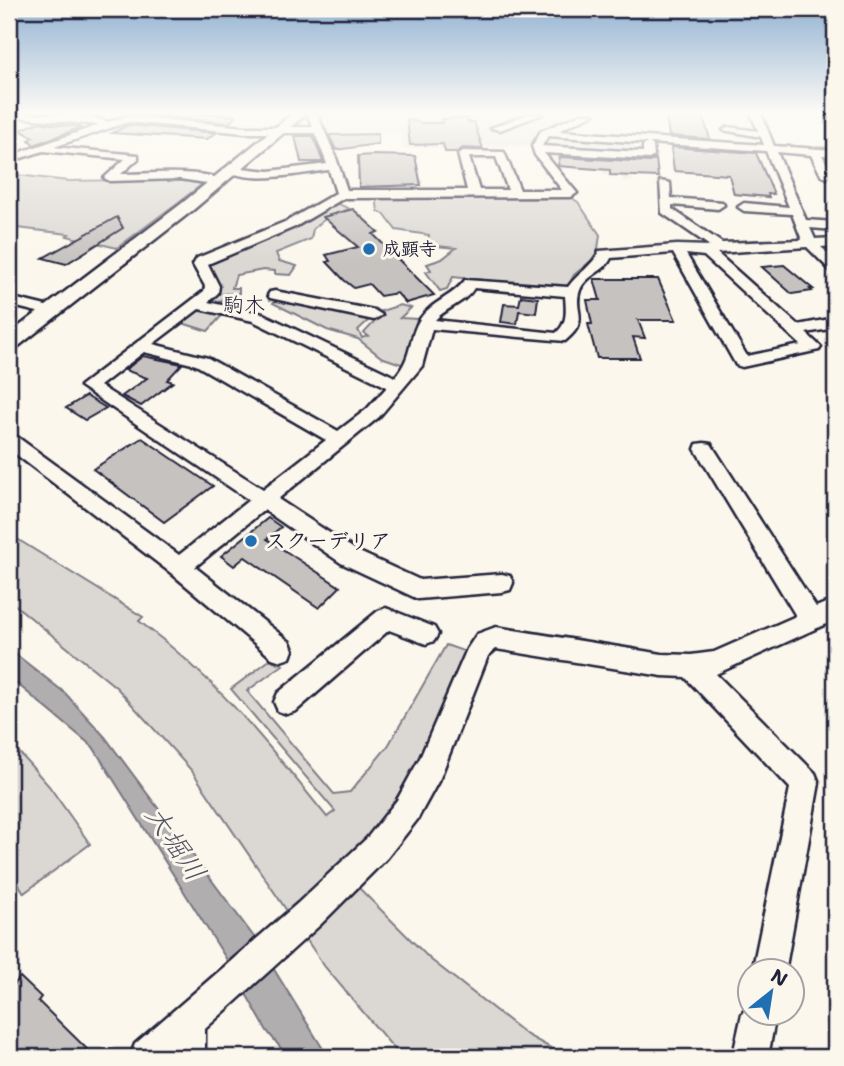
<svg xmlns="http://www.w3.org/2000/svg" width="844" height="1066" font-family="'Shantell Sans','Klee One',sans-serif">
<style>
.built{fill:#ebe7df}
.green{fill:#dbd8d3;stroke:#7e7d87;stroke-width:2}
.water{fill:#b1aeb0;stroke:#787681;stroke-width:2}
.building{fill:#c6c2c0;stroke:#22223b;stroke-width:2}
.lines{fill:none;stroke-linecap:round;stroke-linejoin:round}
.minor-casing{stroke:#22223b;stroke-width:5}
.major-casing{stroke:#22223b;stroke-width:5}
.minor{fill:#fbf7ec;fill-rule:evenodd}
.major{fill:#fbf7ec;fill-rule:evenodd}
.poi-dot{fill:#1f6fb2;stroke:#fbf7ec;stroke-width:2.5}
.labels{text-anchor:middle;stroke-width:6;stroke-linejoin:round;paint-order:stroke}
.far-poi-label{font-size:18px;font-weight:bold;fill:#22223b;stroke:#fbf7ec;text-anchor:start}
.far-quarter-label{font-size:21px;fill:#22223b;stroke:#fbf7ec}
.poi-label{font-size:21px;font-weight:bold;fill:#22223b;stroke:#fbf7ec;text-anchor:start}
.near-water-label{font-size:28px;font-style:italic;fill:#545364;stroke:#fbf7ec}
</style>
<rect width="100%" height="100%" fill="#fbf7ec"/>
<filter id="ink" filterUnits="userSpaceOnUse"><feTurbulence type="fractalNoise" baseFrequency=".0143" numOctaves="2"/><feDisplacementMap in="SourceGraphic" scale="14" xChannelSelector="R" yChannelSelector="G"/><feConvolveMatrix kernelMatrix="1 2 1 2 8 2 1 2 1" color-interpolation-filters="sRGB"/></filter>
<g filter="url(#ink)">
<!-- built -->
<g class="built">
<path d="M316 114H579L535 135 531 146 403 148 401 131 324 132Z"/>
<path d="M784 114H835V125L787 122Z"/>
<path d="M551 136 635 142 632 182 622 181V177L604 175V171L554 166 544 156 549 152 543 145 544 138Z"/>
</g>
<!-- green -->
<g class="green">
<path d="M9 174 68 181 180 179 200 182 201 185 117 248 67 236 69 234 9 227Z"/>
<path d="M567 195 578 202 600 235 597 256 574 275 568 286 563 288 453 277 447 289 440 291 426 272 431 270 427 264 442 259 456 248 427 245 429 235 396 230 384 214 378 211 376 197Z"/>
<path d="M334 202 350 209 324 217 325 219 313 229 311 239 276 253 279 261 297 266 291 275 275 274V271L263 270 236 275 232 288H239V293L223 294V300L209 302 208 299 219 285 204 263Z"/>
<path d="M279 298 371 318 358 330 362 338 368 336 364 333 378 318 375 313 400 305 411 308 400 318 417 319 404 365 381 357 358 339 327 330 273 303Z"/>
<path d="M201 308 224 313 208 331 179 322 195 309Z"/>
<path d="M9 534 143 617 139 621C218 680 266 742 327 817L335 811 231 689 271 659 277 664 281 663 283 665 247 691 334 794 350 792 388 746 446 645 466 652 411 777 377 825 347 858 360 889 430 959 527 1035 567 1057H401L325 967 192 771 117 688 9 600Z"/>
<path d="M9 741 49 786 90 844 24 893 9 868Z"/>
</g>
<!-- water -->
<path class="water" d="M9 649 65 693 105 737 254 937 328 1057H288L267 1031 227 960 93 747 9 677Z"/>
<!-- building -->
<g class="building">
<path d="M137 114H216L236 116 229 123Z"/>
<path d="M685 114H702L710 139 669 136 666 116 686 117Z"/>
<path d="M467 118 468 122H474L483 149 463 148 457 152H445L443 144 410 145 407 119 421 123H442L441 119Z"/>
<path d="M39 122 51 124 82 127 34 145 29 140 33 137 20 130Z"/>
<path d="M128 125 216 133 207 139 112 133Z"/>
<path d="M378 134V144L336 150 329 135Z"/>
<path d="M295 136H313L323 162H301Z"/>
<path d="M671 147 756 153 774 194H768L769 197 734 194 729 175 674 171Z"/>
<path d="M373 155 415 156 421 185 359 187 358 156Z"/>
<path d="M560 157 649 162 656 159 658 177 610 175V170L558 166Z"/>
<path d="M353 209 378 232 373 234 434 295 406 303 397 293 380 296 369 284 354 288 344 280 327 262 330 261 326 255 358 247 323 217Z"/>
<path d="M117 217 123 228 66 264 43 258Z"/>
<path d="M784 265 813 289H810L812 291 792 294 762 267Z"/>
<path d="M594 279H658L676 320H638L645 338 633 337 640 358H597L588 324H592L587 300H600Z"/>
<path d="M521 296 538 298 536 313 519 311 517 324 501 322 504 304 519 305Z"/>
<path d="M143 356 182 364 167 380 173 382 141 406 122 396 147 378 125 370Z"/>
<path d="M86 396 106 408 85 420 66 408Z"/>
<path d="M142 438 213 486 164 522 93 469Z"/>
<path d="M268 518 281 527 267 539 340 587 319 608 245 557 234 566 221 556Z"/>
<path d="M20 977 41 997 38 1001 95 1057H9V991Z"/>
</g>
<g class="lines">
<!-- minor casing -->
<g class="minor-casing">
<g id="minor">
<path d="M11 114H50L96 118 108 122 127 116 245 127H313L307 114H317L335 155 347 190H467L458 154 463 151 504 152 520 190H562L535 155 532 146 541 131 581 114H594L558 131 764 145 761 137 723 130 728 127 758 131 751 114H761L774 146 835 150V156L822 155 833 175 827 178 821 175 811 155 777 152 806 220 835 222V230L810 228 815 239 835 238V246L821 247 835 260V271L830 270 807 247 717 253 798 325 835 318V328L806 333 821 347 819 350 742 367 736 365 673 253 611 258C606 271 586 275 580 290 572 312 592 319 565 341L432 329 422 366 379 417 278 499 357 551 420 580 502 574 510 576 513 583 510 590 502 592 418 599 341 563 264 510 195 567 290 642 293 650 290 658 281 661 272 658 171 573 9 449V434L16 436 179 555 249 500 80 386 204 291 205 286 193 265 197 258 287 221 336 193 329 170C303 173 249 185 227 170L233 167 269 171 327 164 315 133H245L128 122 54 147 138 155V159L121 174C145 174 206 168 225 182L219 185 180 179 110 181 104 178 125 159 43 151 9 162V156L99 125 16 117ZM548 136 647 143 643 146V152L542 146ZM650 143 766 151 789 207 744 203 738 207 744 211 792 214 802 240 722 243 672 209V205L718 209 724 205 722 202 671 198 670 183 660 181 662 213 710 246 677 245 599 251C594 265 577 274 568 287L465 280C453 297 432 301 420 319 408 337 414 355 395 377L263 314 208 302 218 293 219 286 208 264 295 227 344 198 571 197 577 193 544 153 649 159 654 156 653 146ZM469 157H496L508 190H479ZM686 254 704 256 801 345 747 356ZM474 288 565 296C566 310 568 323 556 333L435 320C447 307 465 303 474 288ZM199 309 253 321 387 387 367 409 338 431 208 358 153 344ZM144 352 196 365 326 440 263 489 100 386Z"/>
<path d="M528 114H543L500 130 491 128Z"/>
<path d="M275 291 374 310 382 315 374 320 270 298 268 295 270 292Z"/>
<path d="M9 297 54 308 56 311 49 315 9 305Z"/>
<path d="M704 443 711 444 816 607 835 599V620L716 674 815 773 819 783 785 972H752L790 788 685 677 662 676 496 649 488 656 440 778 417 820 387 858 320 925 205 1029V1057H130L135 1044 298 903 367 838 397 800 420 758 467 649 477 634 496 627 662 654 691 655 714 652 796 616 695 449 697 444Z"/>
<path d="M386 608 434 627 438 634 434 641 426 644 389 630 296 711 287 714 278 711 274 702 278 693 378 611Z"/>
<path d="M750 1001V1014H776L768 1057H734L733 1055 742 1014Z"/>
</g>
</g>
<!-- major casing -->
<g class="major-casing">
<path id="major" d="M292 114H306L193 210 16 348 9 350V334L181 204Z"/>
</g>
<!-- minor -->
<use href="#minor" class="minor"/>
<!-- major -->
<use href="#major" class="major"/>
</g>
</g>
<!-- sky -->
<linearGradient id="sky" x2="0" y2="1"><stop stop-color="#92b2d2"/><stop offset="0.43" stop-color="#fdfbf6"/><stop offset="1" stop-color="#fdfbf6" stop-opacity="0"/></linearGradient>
<rect width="844" height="263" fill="url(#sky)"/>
<!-- markers -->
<g class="poi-dot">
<circle cx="369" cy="249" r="7"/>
<circle cx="251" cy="541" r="7"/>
</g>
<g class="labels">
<!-- far-poi labels -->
<g class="far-poi-label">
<text x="383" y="255">成顕寺</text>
</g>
<!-- far-quarter labels -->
<g class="far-quarter-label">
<text x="244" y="312">駒木</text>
</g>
<!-- poi labels -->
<g class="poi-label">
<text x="265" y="548">スクーデリア</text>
</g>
<!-- near-water labels -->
<g class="near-water-label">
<text transform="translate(176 843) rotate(56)" y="10">大堀川</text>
</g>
</g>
<!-- margin -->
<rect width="844" height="1066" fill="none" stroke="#fbf7ec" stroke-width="35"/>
<rect x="18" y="18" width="809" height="1031" fill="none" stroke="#22223b" stroke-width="2.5" filter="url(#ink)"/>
<!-- north arrow -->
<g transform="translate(771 992) rotate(30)"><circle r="33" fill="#fbf7ec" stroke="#a4a2a5" stroke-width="2"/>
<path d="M0-5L12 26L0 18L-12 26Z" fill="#1f6fb2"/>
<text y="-10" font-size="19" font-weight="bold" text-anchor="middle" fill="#22223b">N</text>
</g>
</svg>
